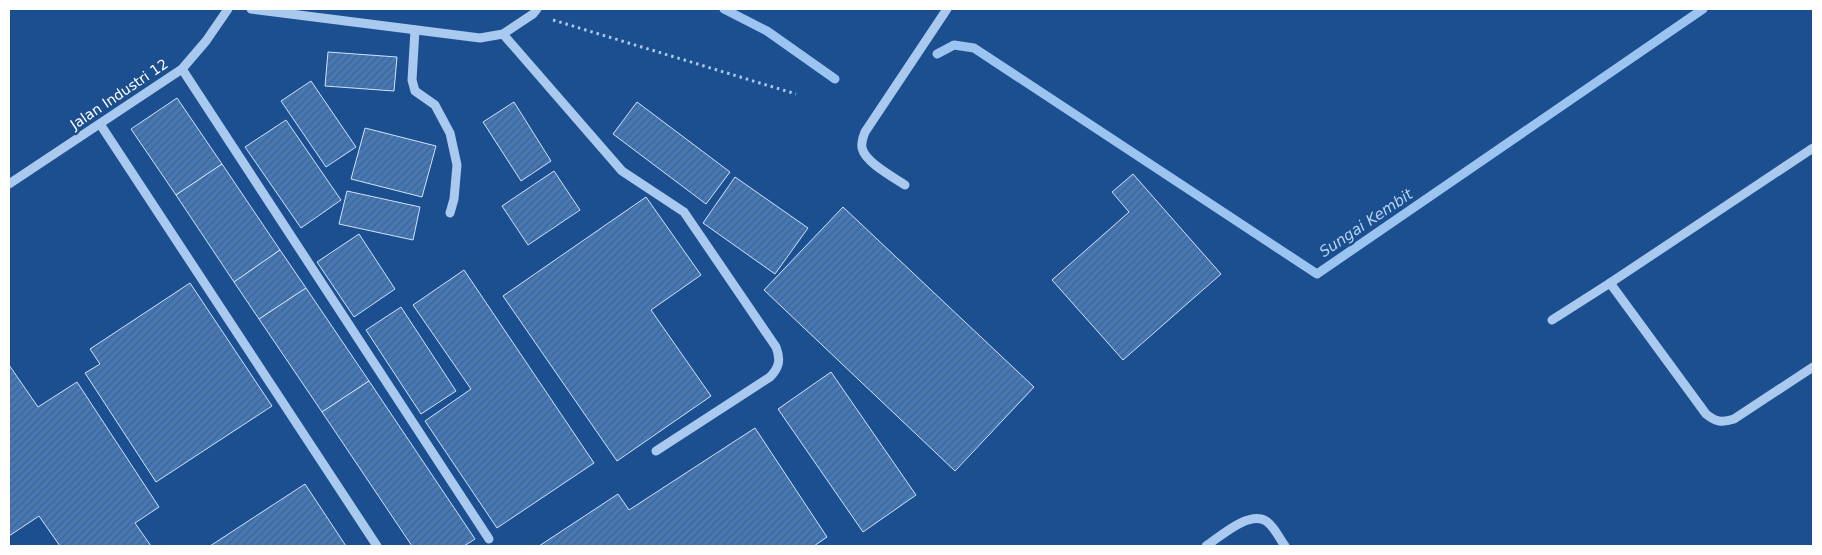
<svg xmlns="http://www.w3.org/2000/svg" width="1822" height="555" font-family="'DejaVu Sans',sans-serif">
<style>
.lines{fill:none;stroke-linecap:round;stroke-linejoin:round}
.stream{stroke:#9cc4f0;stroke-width:9}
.building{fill:url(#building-hatch);stroke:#cfe3fa}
.path{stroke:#a9c9ee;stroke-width:3;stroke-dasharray:2.5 4;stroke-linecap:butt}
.minor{stroke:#a9c9ee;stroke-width:9}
.labels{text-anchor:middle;stroke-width:5;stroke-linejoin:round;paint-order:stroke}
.street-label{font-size:14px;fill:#fff;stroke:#1b4f8f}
.water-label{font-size:15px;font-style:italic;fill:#b5d3f5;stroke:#1b4f8f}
</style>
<defs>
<pattern id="building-hatch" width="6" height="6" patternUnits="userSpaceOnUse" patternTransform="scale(1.25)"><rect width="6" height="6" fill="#4478b7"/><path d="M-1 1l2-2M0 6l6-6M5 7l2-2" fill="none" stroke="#486282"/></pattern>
</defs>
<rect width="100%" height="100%" fill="#1b4f8f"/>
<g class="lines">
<!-- stream -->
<g class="stream">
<path d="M724 9 767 31 835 79"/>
<path d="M937 54 954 45 974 48 1317 274 1703 9"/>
</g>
</g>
<!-- building -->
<g class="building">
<path d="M328 52 397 57 394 91 325 86Z"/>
<path d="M311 81 356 147 326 167 281 101Z"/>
<path d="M177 98 222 164 176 195 131 129Z"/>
<path d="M514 102 551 161 521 181 483 122Z"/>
<path d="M637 102 730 172 706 204 613 134Z"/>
<path d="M286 120 341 200 301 228 245 147Z"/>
<path d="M365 128 436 146 422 197 351 179Z"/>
<path d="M222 164 280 250 234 282 176 195Z"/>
<path d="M554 171 580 210 528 245 502 206Z"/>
<path d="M1133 174 1221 274 1123 360 1052 280 1129 212 1112 192Z"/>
<path d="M735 177 808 228 775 274 703 223Z"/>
<path d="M347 191 420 207 413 240 339 224Z"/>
<path d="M646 197 701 275 651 310 711 396 617 461 503 296Z"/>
<path d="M843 207 1034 387 955 471 764 290Z"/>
<path d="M359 234 395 289 354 317 317 262Z"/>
<path d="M280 250 306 288 259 319 234 282Z"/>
<path d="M464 270 594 463 497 528 425 421 471 389 413 305Z"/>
<path d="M190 283 272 406 156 482 85 373 100 364 90 349Z"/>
<path d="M306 288 369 381 322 412 259 319Z"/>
<path d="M401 307 456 391 421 414 366 330Z"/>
<path d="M9 365 38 407 77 382 159 507 135 523 151 546H60L39 516 9 536Z"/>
<path d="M831 372 916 495 863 532 778 409Z"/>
<path d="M369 381 475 539 464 546H412L322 412Z"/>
<path d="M755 428 827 537 814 546H539L618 494 629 510Z"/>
<path d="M305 484 346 546H210Z"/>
</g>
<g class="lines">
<!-- path -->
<path class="path" d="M553 20 796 94"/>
<!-- minor -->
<g class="minor">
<path d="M251 9 480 38 503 34 533 14 537 9"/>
<path d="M415 30 412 80 415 91 435 105 450 133 457 165 454 199 450 213"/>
<path d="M503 34 622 171 684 212 776 347C781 360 779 368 770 377L656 451"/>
<path d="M182 69 489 539"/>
<path d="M100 124 377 546"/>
<path d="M9 184 182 69 206 41 228 9"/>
<path d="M905 185C893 177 865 162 862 148 861 142 863 137 865 132L947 9"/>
<path d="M1610 283 1813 148"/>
<path d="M1552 320 1610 283 1706 414C1716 422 1722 423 1734 419L1813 367"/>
<path d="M1206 546C1220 537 1249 510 1266 521 1274 526 1279 538 1285 546"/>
</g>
</g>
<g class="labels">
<!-- street labels -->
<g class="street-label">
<text transform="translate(119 94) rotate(-34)" y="5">Jalan Industri 12</text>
</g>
<!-- water labels -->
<g class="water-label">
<text transform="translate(1366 223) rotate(-34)" y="5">Sungai Kembit</text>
</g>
</g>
<!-- border -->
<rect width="1822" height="555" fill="none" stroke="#ffffff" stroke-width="20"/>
</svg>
